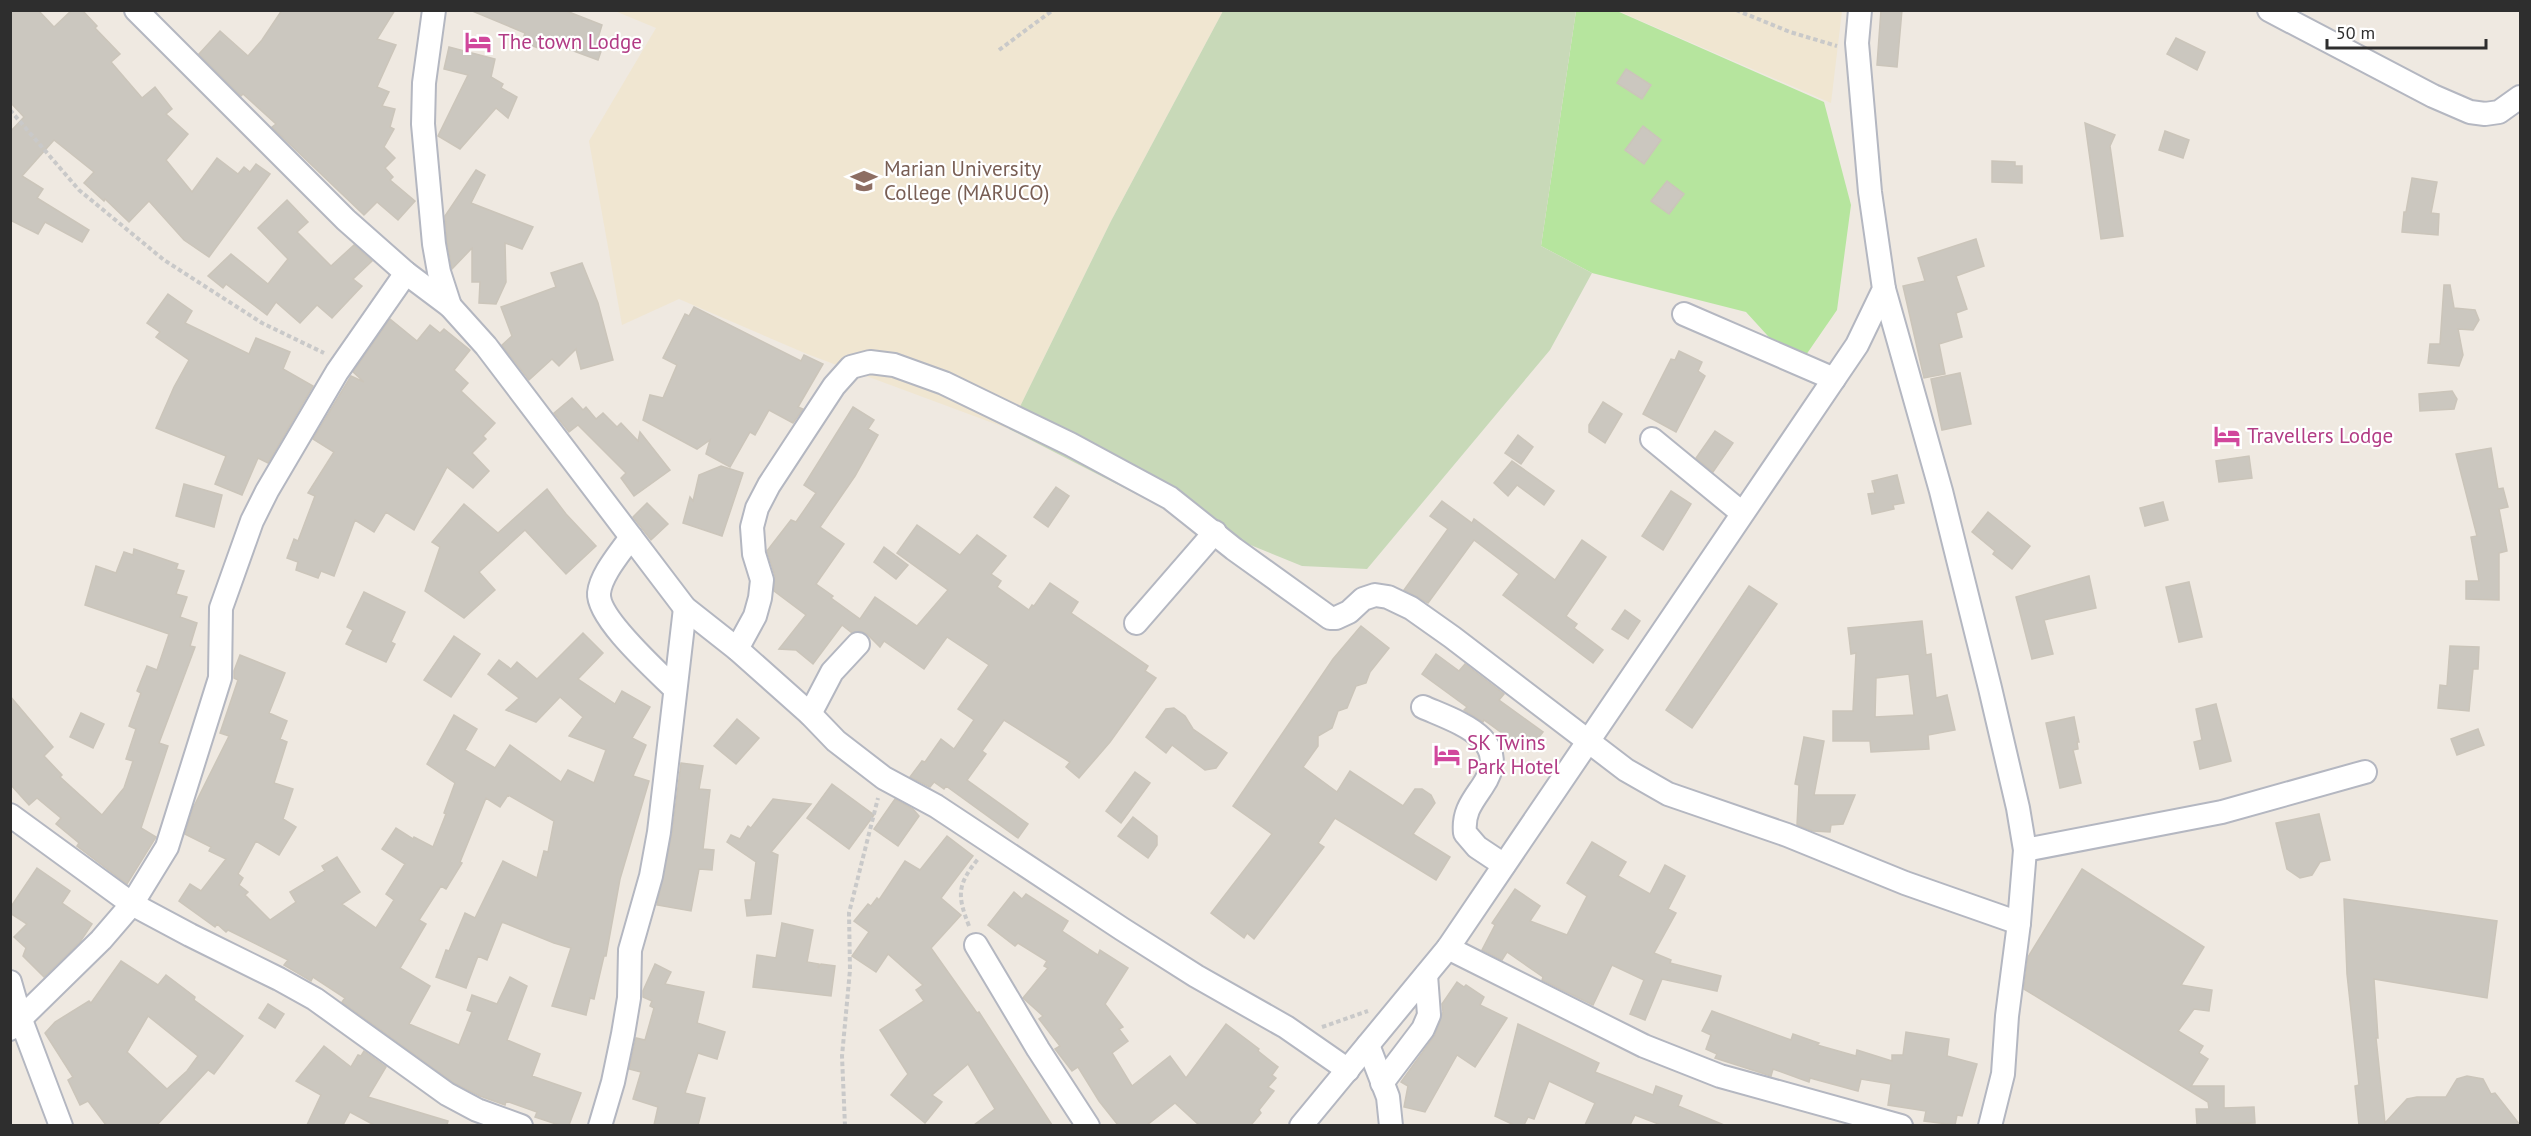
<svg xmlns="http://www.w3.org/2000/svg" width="2531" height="1136" font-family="'PT Sans',sans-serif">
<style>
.education{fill:#f0e6d1}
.green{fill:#b6e59e}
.cemetery{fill:#c8d9b8}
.building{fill:#cbc7bf;stroke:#cbc5ba;stroke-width:1.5;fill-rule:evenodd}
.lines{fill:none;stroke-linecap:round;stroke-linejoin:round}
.minor-casing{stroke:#b4b7c1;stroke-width:26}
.path{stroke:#c9c9c9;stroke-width:4;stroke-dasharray:4.5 3;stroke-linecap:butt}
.minor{stroke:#fff;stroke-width:22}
.labels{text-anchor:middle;stroke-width:4.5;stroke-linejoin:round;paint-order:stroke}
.hotel-label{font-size:21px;fill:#b23c85;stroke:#fff;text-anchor:start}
.education-label{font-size:21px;fill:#785e54;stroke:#fff;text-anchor:start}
</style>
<rect width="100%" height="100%" fill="#efe9e1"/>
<!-- education -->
<g class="education">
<path d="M615 11H1223L1111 221 1009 429 807 354 679 299 622 325 589 141 656 28Z"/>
<path d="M1618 11H1842L1831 103Z"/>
</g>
<!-- green -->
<path class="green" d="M1576 11H1617L1824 102 1851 205 1837 310 1797 368 1746 312 1592 273 1541 246Z"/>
<!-- cemetery -->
<path class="cemetery" d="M1223 11H1576L1541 246 1592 273 1550 350 1367 569 1302 566 1179 516 1009 429 1111 221Z"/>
<!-- building -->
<g class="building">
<path d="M10 10H38L54 27 72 10H82L97 26 95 28 120 54 111 62 142 98 155 87 172 109 166 114 188 134 166 160 192 192 217 158 238 174 244 167 250 172 256 164 270 174 209 257 184 240 149 201 129 222 105 199 104 201 84 183 94 172 54 140 22 176 43 189 37 198 89 230 82 242 45 222 38 234 10 220V132L24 117 10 102Z"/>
<path d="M282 10H395L377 39 396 45 377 87 389 92 382 106 395 109 390 127 394 129 384 147 395 158 385 168 393 177 390 180 415 201 398 220 377 202 364 215 272 127 276 124 243 94 241 96 199 54 220 31 248 56 262 40Z"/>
<path d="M470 10H564L602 25 598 38 605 40 598 60 544 40 541 49 522 42 525 33Z"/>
<path d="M1881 10H1902L1897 67 1877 65Z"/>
<path d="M2176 38 2205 52 2197 70 2167 54Z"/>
<path d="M449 47 495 59 491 77 503 84 501 88 517 97 508 118 496 108 460 149 438 136 468 75 444 69Z"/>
<path d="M1626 69 1651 85 1642 99 1617 83Z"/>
<path d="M2085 123 2115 135 2110 146 2123 236 2101 239Z"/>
<path d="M1643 126 1661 140 1644 164 1625 150Z"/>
<path d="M2165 131 2189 140 2183 158 2159 150Z"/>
<path d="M1992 161 2015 162V166H2022V183L1992 182Z"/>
<path d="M476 170 485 175 471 203 533 227 522 249 505 243 506 282 496 304 479 303 480 282H472V248L452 269 447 242 445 216Z"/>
<path d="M2412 178 2437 182 2431 213 2439 214 2438 235 2402 232 2404 212H2406Z"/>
<path d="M1667 181 1684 194 1669 214 1651 201Z"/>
<path d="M287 200 308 222 297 232 331 266 354 245 372 261 353 279 362 286 332 318 317 305 300 323 276 302 267 315 226 284 223 288 208 276 231 254 268 284 288 259 258 228Z"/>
<path d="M1976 239 1984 266 1956 276 1967 309 1956 313 1962 337 1939 344 1945 374 1924 378 1903 286 1925 281 1918 258Z"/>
<path d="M582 263 598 303 613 360 581 369 576 349 559 366 552 359 529 380 502 345 512 336 501 307 556 287 551 273Z"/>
<path d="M2444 285H2450L2454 308 2475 310 2479 320 2473 330 2458 329 2463 355 2459 366 2428 363 2430 344H2440Z"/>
<path d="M168 294 192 311 185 323 249 354 256 338 290 352 283 369 313 386 268 463 258 458 242 495 215 484 226 456 156 428 174 387 189 360 156 337 160 332 147 323Z"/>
<path d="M694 307 801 361 804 355 823 364 798 407 803 409 793 423 769 410 755 435 750 432 730 467 706 454 710 440 697 449 643 420 650 395 663 398 677 365 663 358 685 314 689 316Z"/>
<path d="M390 319 417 341 430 325 440 333 444 329 470 350 454 370 468 383 461 391 495 423 483 436 486 439 472 453 489 471 473 488 447 467 414 530 386 512 374 532 355 520 334 576 321 571 318 578 296 570 298 562 287 558 294 539 298 541 315 496 308 493 334 452 313 439 351 376 364 382 353 372Z"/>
<path d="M1679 351 1702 362 1698 371 1705 376 1676 432 1643 414 1671 359 1675 360Z"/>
<path d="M1960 373 1971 424 1942 430 1931 379Z"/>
<path d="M2452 391 2457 399 2454 409 2420 411 2419 394Z"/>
<path d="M572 398 583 410 586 407 596 419 603 413 617 427 621 423 638 441 640 432 670 470 634 496 621 478 626 473 578 425 569 432 554 413Z"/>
<path d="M1603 402 1622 414 1605 443 1589 432V425Z"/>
<path d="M853 407 874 420 868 429 878 435 855 476 820 527 844 544 816 584 833 596 831 598 860 619 875 597 917 626 948 590 897 553 917 525 960 555 977 535 1006 556 991 574 1001 581 997 587 1029 610 1032 605 1034 606 1050 583 1078 602 1071 613 1148 666 1145 671 1156 678 1110 742 1079 778 1066 767 1070 762 1004 720 982 751 986 754 967 780 1028 824 1018 838 946 786 944 789 934 782 930 787 910 777 922 761 925 762 941 739 954 749 974 720 958 709 989 665 947 637 924 669 884 641 880 647 867 634 860 631 852 633 842 625 813 664 796 650 779 649 806 615 774 591 775 576 767 551 791 520 796 522 816 493 804 485Z"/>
<path d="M1715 431 1733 443 1713 472 1696 458Z"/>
<path d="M1518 435 1533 447 1521 464 1505 453Z"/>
<path d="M2491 448 2498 489 2503 488 2508 507 2499 509 2507 551 2499 553V600L2466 599V581H2479L2471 537 2477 536 2456 454Z"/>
<path d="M2249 456 2252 478 2219 482 2216 461Z"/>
<path d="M1512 461 1554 491 1544 505 1517 485 1508 496 1494 483Z"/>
<path d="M721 466 743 473 722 536 683 523 690 497 693 501 699 475Z"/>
<path d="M1897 475 1904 503 1893 505 1894 509 1872 514 1868 494 1875 493 1872 481Z"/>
<path d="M184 484 222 495 214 527 176 516Z"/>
<path d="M1056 487 1069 496 1048 527 1034 517Z"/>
<path d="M547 489 566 514 596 546 566 574 525 530 479 572 495 590 464 618 425 591 440 547 432 542 464 504 498 533Z"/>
<path d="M1671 491 1691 504 1663 550 1642 536Z"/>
<path d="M1442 501 1472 523 1474 519 1555 580 1582 540 1606 557 1566 616 1577 624 1574 628 1603 650 1593 663 1503 595 1519 574 1474 540 1428 603 1404 590 1448 529 1430 516Z"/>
<path d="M2163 502 2168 520 2145 526 2140 508Z"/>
<path d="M647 503 668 524 651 540 633 517Z"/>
<path d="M1988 512 2030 546 2012 569 1993 554 1995 551 1972 532Z"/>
<path d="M884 547 908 565 896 579 874 562Z"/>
<path d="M134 549 178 564 176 569 184 571 176 594 187 597 180 617 197 623 190 646 195 647 159 743 168 746 141 828 156 837 127 884 77 846 79 843 56 824 61 818 37 798 29 805 10 784V696L53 747 44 756 62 775 60 777 102 815 124 788 133 761 126 759 136 729 129 726 141 693 137 691 147 666 157 670 169 634 85 605 96 566 116 573 124 552 133 555Z"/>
<path d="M2089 576 2096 608 2044 620 2053 654 2032 659 2016 597Z"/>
<path d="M2189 582 2202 637 2179 642 2166 587Z"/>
<path d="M1749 586 1777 604 1692 728 1666 710Z"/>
<path d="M364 592 405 612 391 642 395 644 386 662 346 644 353 630 347 627Z"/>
<path d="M1625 610 1640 621 1628 639 1612 629Z"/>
<path d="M1922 621 1926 655 1931 654 1936 698 1947 695 1955 730 1928 735 1929 749 1871 752 1870 741H1833V711H1853L1856 653 1851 654 1848 628ZM1909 674 1914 715 1875 717 1876 678Z"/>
<path d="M1361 626 1389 648 1370 672 1366 683 1356 686 1347 708 1338 711 1332 728 1318 736V746L1303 767 1337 792 1350 771 1403 806 1415 789H1422L1431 795 1435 803 1413 834 1450 857 1436 880 1335 818 1318 843 1324 847 1254 939 1247 933 1244 938 1211 913 1272 834 1233 806 1333 659Z"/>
<path d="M583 633 603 653 578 679 615 704 622 691 650 707 632 738 646 745 633 776 649 781 620 879 606 956H604L594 999 590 998 586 1015 552 1006 571 948 554 943 502 922 487 960 478 956 466 988 436 977 446 950 449 951 465 913 475 918 503 861 537 878 544 851 548 852 554 821 508 795 500 807 486 798 460 862 462 863 446 889 441 886 419 920 426 924 400 968 430 986 409 1024 459 1045 472 1012 467 1010 472 995 497 1004 510 977 527 986 507 1040 540 1054 532 1076 581 1093 569 1125H559L535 1117 537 1112 506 1101 505 1105 480 1096 454 1083 342 1002 345 998 313 977 311 981 284 965 288 960 228 930 226 932 217 924 215 927 179 901 190 884 201 891 226 859 209 851 211 847 185 834 193 808 229 736 220 733 238 680 234 678V671L240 655 285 673 269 713 287 721 280 739 287 742 274 783 293 789 283 819 296 827 279 855 256 841 238 874 243 878 239 885 248 892 245 895 270 920 296 902 290 892 325 871 322 866 337 857 360 892 342 904 376 928 394 900 386 894 405 864 382 849 396 828 413 839 414 837 433 847 446 814 444 813 455 783 427 764 454 715 477 729 465 750 495 768 510 745 561 782 568 770 594 783 606 750 569 736 583 717 560 697 536 722 506 710 519 698 488 674 499 660 511 669 517 662 537 679Z"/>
<path d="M454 636 480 654 451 697 424 680Z"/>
<path d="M2450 646 2479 647 2478 669H2473L2469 711 2438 708 2440 685 2447 686Z"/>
<path d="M1436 654 1459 671 1465 664 1504 694 1499 700 1543 732 1528 752 1484 720 1483 722 1464 710 1467 707 1422 674Z"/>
<path d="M2216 704 2231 761 2200 769 2194 742 2202 740 2196 709Z"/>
<path d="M1174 708 1185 716 1193 729 1227 753 1216 768 1205 770 1172 745 1166 753 1146 737 1166 709Z"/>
<path d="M81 713 104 724 93 748 70 737Z"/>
<path d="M2074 717 2079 742H2077L2078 749 2073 750 2081 783 2060 788 2046 723Z"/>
<path d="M737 719 759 738 736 764 714 746Z"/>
<path d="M2478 729 2484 745 2457 755 2451 739Z"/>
<path d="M1804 737 1824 741 1814 795H1855L1843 824 1831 825 1830 832 1813 831 1797 825 1799 785 1795 784Z"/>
<path d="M681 763 703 766 699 789 710 790 703 849 714 850 712 870 699 869 691 911 657 905 672 834Z"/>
<path d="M1135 772 1150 783 1121 823 1106 811Z"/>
<path d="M832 784 874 815 849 849 807 818Z"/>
<path d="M773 799 811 804 771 852 778 855 771 914 747 916 745 900H751L756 862 727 842 731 835 740 839 748 826 751 828Z"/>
<path d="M895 799 913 809 919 816 898 846 874 829Z"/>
<path d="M2319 814 2330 860 2320 862 2312 875 2300 878 2287 869 2276 823Z"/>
<path d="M1133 817 1157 836V845L1148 858 1118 836Z"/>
<path d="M947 836 973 856 941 898 961 915 931 948 977 1013 979 1012 1052 1125H974L995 1109 968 1064 932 1095 942 1102 925 1123 891 1095 908 1074 880 1030 924 1001 916 990 923 985 888 954 876 972 852 956 869 932 854 921 868 904 871 906 877 898 879 900 905 861 920 870Z"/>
<path d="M1592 842 1626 862 1618 876 1650 894 1665 865 1685 876 1668 909 1676 913 1654 953 1671 960 1670 963 1721 976 1717 991 1662 979 1645 1020 1630 1014 1644 980 1612 965 1593 1005 1542 980 1543 977 1507 952 1502 960 1482 950 1495 925 1492 923 1515 889 1540 906 1530 921 1567 935 1587 896 1567 883Z"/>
<path d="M37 868 70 891 62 903 92 924 80 942 44 977 23 956 26 948 14 937 27 924 10 913V908Z"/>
<path d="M2082 869 2204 947 2181 985 2212 990 2209 1011 2194 1009 2178 1031 2203 1046 2199 1053 2208 1059 2191 1086H2224V1108L2254 1107 2255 1123 2197 1125 2196 1109H2209L2208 1102 2024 989 2028 957Z"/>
<path d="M1014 892 1022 899 1026 894 1068 921 1062 931 1098 955 1100 950 1128 968 1105 1004 1123 1027 1119 1029 1128 1041 1112 1053 1132 1086 1170 1056 1186 1078 1226 1024 1259 1049 1258 1051 1278 1067 1272 1075 1276 1078 1268 1087 1274 1091 1259 1110 1261 1113 1251 1125H1199L1175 1103 1147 1125H1118L1099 1101 1078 1067 1072 1071 1055 1049 1060 1046 1039 1019 1043 1016 1023 998 1048 968 1044 966 1047 961 1018 943 1015 946 988 925Z"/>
<path d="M2344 899 2497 921 2487 998 2374 979 2378 1038H2376L2385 1123 2407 1099 2417 1097H2446L2457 1079 2467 1076 2483 1079 2491 1094 2495 1093 2520 1125H2359L2355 1086 2359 1085 2347 974Z"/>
<path d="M782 923 813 930 807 962 819 964 818 968 821 964 835 966 831 996 753 987 757 955 776 958Z"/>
<path d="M121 961 158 985 166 975 195 997 194 1000 243 1036 214 1074 208 1070 157 1125H106L88 1101 80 1105 68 1080 73 1077 45 1033 55 1022 89 1001 91 1003ZM148 1016 198 1056 187 1071 167 1089 127 1052Z"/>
<path d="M655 964 671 972 665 984 704 992 697 1023 725 1032 717 1059 698 1053 685 1093 705 1098 698 1125H654L658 1107 633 1099 641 1072 629 1069 636 1038 645 1040 654 1008 650 1006 652 1001 643 997V991Z"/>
<path d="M1457 982 1464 987 1466 985 1484 997 1480 1005 1507 1018 1475 1067 1457 1055 1425 1112 1404 1107 1408 1086 1401 1082 1435 1035 1443 1012 1442 1004Z"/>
<path d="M268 1004 284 1014 275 1028 259 1018Z"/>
<path d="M1712 1011 1791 1040 1793 1034 1819 1043 1817 1045 1856 1056 1857 1050 1892 1061V1055H1903L1906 1032 1949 1039 1947 1056 1977 1064 1962 1116 1957 1115 1955 1125 1924 1121 1926 1111 1888 1105 1891 1084 1861 1079 1858 1091 1810 1078 1809 1082 1773 1069 1771 1076 1715 1058 1717 1054 1706 1049 1711 1035 1702 1031Z"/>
<path d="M1518 1024 1599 1063 1595 1072 1653 1095 1656 1086 1682 1096 1678 1106 1724 1125H1661L1635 1115 1630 1125H1585L1595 1103 1549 1081 1534 1119 1528 1117 1524 1125H1514L1495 1116Z"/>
<path d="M324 1046 351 1067 358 1055 361 1056 364 1051 386 1067 368 1097 448 1121 447 1125H374L350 1112 343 1125H307L321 1095 296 1081Z"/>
</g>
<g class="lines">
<!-- minor casing -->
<g class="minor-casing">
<g id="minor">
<path d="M136 10 346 220 406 273 450 306 486 346 685 608 737 649 810 714 836 741 884 778 936 806 1122 929 1196 976 1286 1027 1348 1070"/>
<path d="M434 10 424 83 423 124 434 244 439 272 450 306"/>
<path d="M2269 10 2433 96 2470 112 2485 114 2499 112 2520 97"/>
<path d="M1884 289 1941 491 1990 688 2018 808 2025 850 2019 923 2007 1016 2003 1074 1990 1126"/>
<path d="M1684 314 1834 379"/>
<path d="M1652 439 1742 513"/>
<path d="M631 537C621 552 601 574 599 593 597 618 657 671 675 689"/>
<path d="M1136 623 1215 532"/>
<path d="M737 649 755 616 760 598 762 580 754 554 752 527 757 508 769 485 834 386 851 367 870 362 894 365 944 383 1070 444 1170 498 1234 549 1330 618H1336L1349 612 1363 599 1375 595 1388 597 1411 608 1452 637 1626 770 1668 794 1787 835 1905 883 2019 923"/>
<path d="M1423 707C1457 722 1515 739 1482 787 1471 803 1463 813 1465 833L1477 847 1504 865"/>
<path d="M810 714 832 672 858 644"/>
<path d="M10 815 132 904 190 935 279 979 315 999 447 1094 477 1110 521 1126"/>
<path d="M2025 850 2222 812 2365 772"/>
<path d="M976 945 1038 1049 1088 1126"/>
<path d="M1448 948 1644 1046 1720 1076 1901 1126"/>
<path d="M10 982 21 1020 61 1126"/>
<path d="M10 1029 101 940 132 904 167 847 220 678 221 608 252 521 267 491 337 372 406 273"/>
<path d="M1368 1045 1388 1097 1391 1126"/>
<path d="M1382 1083 1423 1029 1429 1015 1426 975"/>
<path d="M600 1126 613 1082 623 1034 629 998 630 950 651 876 659 832 685 608"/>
<path d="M1301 1126 1448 948 1857 345 1884 289 1870 192 1857 43 1860 10"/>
</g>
</g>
<!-- path -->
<g class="path">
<path d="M1736 10 1790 32 1837 46"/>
<path d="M999 50 1053 10"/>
<path d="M10 110 79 190 164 260 262 323 324 353"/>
<path d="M969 926C957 895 957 885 978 859"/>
<path d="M1322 1027 1368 1011"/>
<path d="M845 1126 842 1056 850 970 849 913 878 798"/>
</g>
<!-- minor -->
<use href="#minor" class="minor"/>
</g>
<!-- icons -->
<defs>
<g id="hotel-bare" transform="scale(2.07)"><path d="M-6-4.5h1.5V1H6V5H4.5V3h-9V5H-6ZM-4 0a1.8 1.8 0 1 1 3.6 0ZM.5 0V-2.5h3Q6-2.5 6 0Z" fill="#d1479c" stroke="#fff" stroke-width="2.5" paint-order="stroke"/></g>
<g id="university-bare" transform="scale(2.07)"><path d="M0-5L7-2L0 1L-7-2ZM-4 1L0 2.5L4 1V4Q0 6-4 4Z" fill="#8d6e63" stroke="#fff" stroke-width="2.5" paint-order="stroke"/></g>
</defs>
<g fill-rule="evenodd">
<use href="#hotel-bare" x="478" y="42"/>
<use href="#university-bare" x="864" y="181"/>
<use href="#hotel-bare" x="2227" y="436"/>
<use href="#hotel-bare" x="1447" y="755"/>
</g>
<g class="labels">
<!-- hotel labels -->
<g class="hotel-label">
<text x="498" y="49">The town Lodge</text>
<text x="2247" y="443">Travellers Lodge</text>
<text x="1467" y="750">SK Twins<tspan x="1467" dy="24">Park Hotel</tspan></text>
</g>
<!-- education labels -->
<g class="education-label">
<text x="884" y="176">Marian University<tspan x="884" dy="24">College (MARUCO)</tspan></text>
</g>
</g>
<!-- border -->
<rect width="2531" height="1136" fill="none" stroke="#2e2e2e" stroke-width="24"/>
<!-- scale -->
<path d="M2327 39v9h159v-9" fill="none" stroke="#2e2e2e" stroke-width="3"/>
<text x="2336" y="39" font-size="18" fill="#2e2e2e" stroke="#ffffff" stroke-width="4.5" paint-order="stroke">50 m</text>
</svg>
